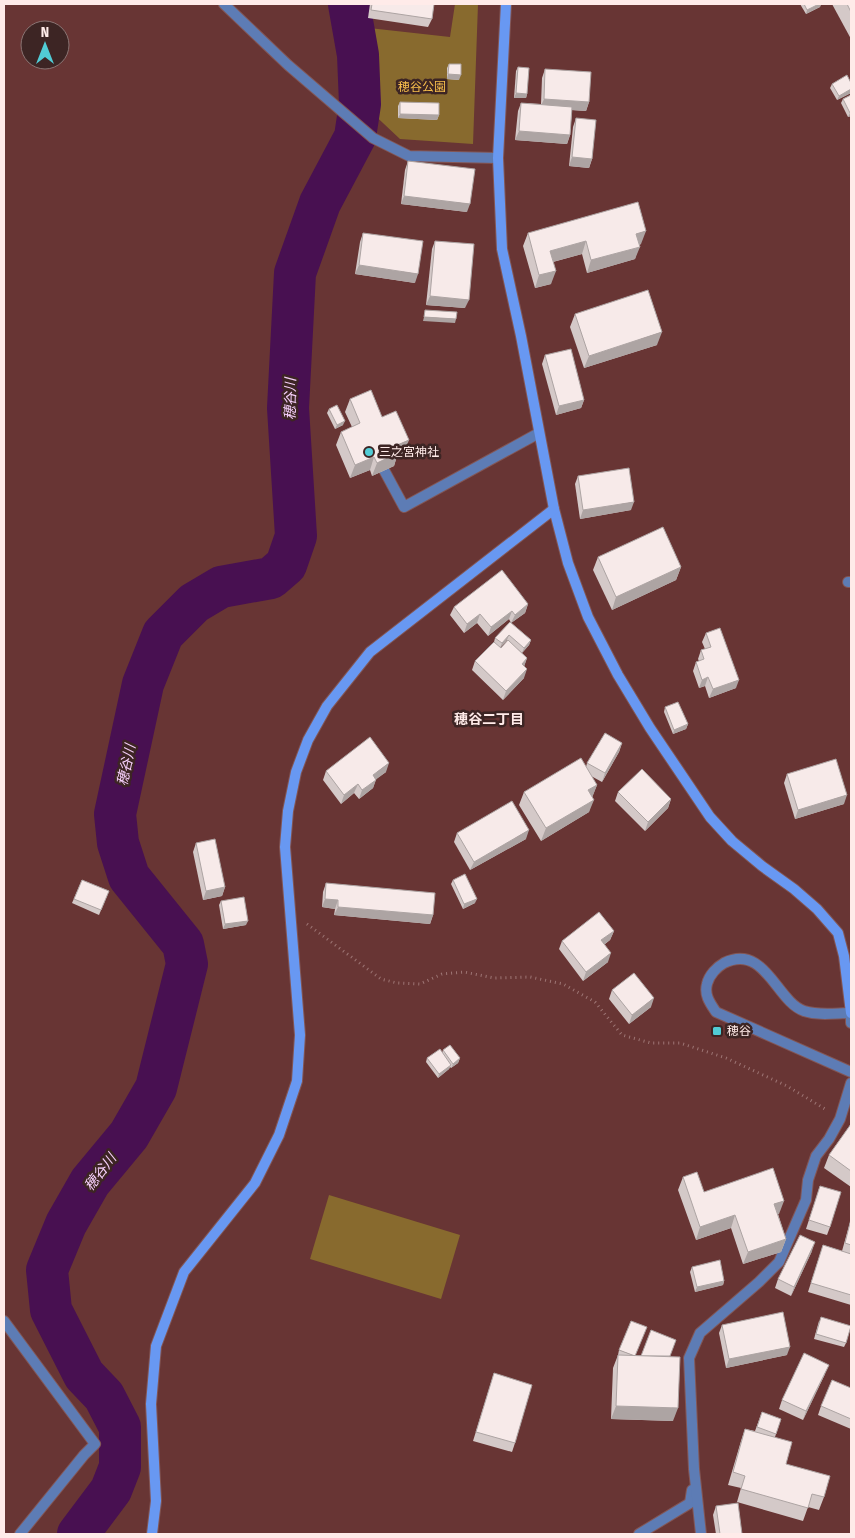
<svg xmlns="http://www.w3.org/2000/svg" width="855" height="1538" font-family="'Fira Sans Condensed','Noto Sans JP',sans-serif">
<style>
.green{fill:#886a2e}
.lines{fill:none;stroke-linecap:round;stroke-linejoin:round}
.river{stroke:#481051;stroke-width:42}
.lane-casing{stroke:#835655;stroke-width:12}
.street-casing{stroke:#835655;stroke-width:12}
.secondary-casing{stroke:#835655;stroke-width:12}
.path{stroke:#9e7675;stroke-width:3;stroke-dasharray:1 4;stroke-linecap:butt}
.lane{stroke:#5d7cb5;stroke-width:10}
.street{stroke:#5d7cb5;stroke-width:10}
.secondary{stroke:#6898f2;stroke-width:10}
.wall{fill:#d4c9c8;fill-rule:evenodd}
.shaded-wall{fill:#ada4a3}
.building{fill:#f7eae9;stroke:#ada4a3}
.poi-dot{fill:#51ccd5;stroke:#3d2524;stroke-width:2}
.labels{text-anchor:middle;stroke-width:5;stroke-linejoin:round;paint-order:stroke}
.park-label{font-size:12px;fill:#f8bf4c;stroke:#3d2524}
.poi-label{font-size:12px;fill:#ffebe9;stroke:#3d2524;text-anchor:start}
.water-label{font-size:14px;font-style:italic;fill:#f7d0fc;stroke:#3d2524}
.neighbourhood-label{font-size:14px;font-weight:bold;fill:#ffebe9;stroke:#3d2524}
</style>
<rect width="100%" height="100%" fill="#683534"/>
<!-- green -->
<g class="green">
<path d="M455 4H478L473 144 400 139 350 92 360 27 450 37Z"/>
<path d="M329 1195 460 1235 441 1299 310 1259Z"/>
</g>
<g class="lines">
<!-- river -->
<path class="river" d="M78 1534 111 1490 120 1467V1427L104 1396 84 1375 51 1310 47 1270 66 1224 90 1182 129 1135 156 1088 187 964 183 944 129 877 118 843 115 814 143 684 163 634 194 603 221 587 271 578 286 565 296 536 288 408 295 273 320 203 355 137 360 104 358 55 349 4"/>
<!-- lane casing -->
<g class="lane-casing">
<path id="lane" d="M384 470 404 507 539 433"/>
</g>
<!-- street casing -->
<g class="street-casing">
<g id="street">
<path d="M224 4 288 65 373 138 409 156 498 158"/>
<path d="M848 582H851"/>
<path d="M851 1023V1013C836 1013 819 1016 804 1011 776 1001 765 943 724 963 717 967 709 975 707 984 704 995 710 1003 716 1012L851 1072"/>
<path d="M4 1321 95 1444 84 1455 20 1534"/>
<path d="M639 1534 690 1503 692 1490"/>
<path d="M701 1534 694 1469 689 1358 700 1333 759 1282 779 1262 806 1200 808 1180 816 1156 829 1139 840 1119 851 1083"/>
</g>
</g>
<!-- secondary casing -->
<g class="secondary-casing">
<g id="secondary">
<path d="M506 4 498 158 502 249 521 336 554 509 568 563 588 617 618 675 650 728 710 817 732 841 762 866 794 889 817 909 838 933 844 956 851 1013"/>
<path d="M152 1534 156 1501 151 1404 156 1346 184 1272 255 1183 279 1135 297 1081 300 1035 285 847 288 811 296 772 308 740 327 706 370 652 554 509"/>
</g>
</g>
<!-- path -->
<path class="path" d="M307 924 381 979 397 983 420 984 442 974 464 972 494 978 530 977 563 984 595 1002 622 1035 651 1043H680L726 1058 787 1086 825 1109"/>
<!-- lane -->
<use href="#lane" class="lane"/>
<!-- street -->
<use href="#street" class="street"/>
<!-- secondary -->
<use href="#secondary" class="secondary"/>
</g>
<!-- wall -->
<g class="wall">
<path d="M370 4H434L432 19 428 27 368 18Z"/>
<path d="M800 4H821L820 7 806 14Z"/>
<path d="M832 4H851V39Z"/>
<path d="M449 64 459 80 447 79V68Z"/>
<path d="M518 67 527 94 526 98H514L516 71Z"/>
<path d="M545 69 589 102 586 111 572 110 570 135 567 144 515 140 518 111 521 103 541 104 542 78Z"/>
<path d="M832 84 851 89V93L837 100 830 88Z"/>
<path d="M851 95V116L848 117 841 103 843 99Z"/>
<path d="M400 102 439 115 437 120 398 118V106Z"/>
<path d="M576 118 592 159 589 168 569 166 573 127Z"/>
<path d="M408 161 467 212 401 204 405 170Z"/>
<path d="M363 233 415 283 355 274 360 242Z"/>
<path d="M528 233 641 244 639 245 635 259 587 273 582 254 553 262 551 284 535 288 523 246Z"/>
<path d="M435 241 465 308 426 305 432 249Z"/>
<path d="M575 314 657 345 584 368 570 327Z"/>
<path d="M545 355 584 400 581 408 556 415 542 364Z"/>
<path d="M350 399 382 417 404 453 397 456 394 466 372 476 370 470 350 478 336 445 341 432 352 427 345 412Z"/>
<path d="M329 409 343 425 335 429 327 413Z"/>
<path d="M578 476 631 510 580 519 575 484Z"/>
<path d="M598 557 681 567 676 580 612 610 593 570Z"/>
<path d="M528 604 525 613 511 623 509 619 488 636 477 623 464 633 450 615 454 607Z"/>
<path d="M510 622 531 640 529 645 522 653 515 647 527 658 524 666V678L503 700 472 670 475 661 494 642 495 638ZM507 640H508L501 648H500Z"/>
<path d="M706 633 736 688 709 698 705 686 699 688 693 671 696 662 699 661 698 659 701 650 705 649 702 642Z"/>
<path d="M665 707 688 724 686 729 673 734 664 712Z"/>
<path d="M622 743 619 752 602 782 591 776 597 785 592 797 589 812 541 841 519 805 524 792 586 767 587 763Z"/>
<path d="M326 771 386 772 376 779 373 788 359 799 354 793 341 804 323 780Z"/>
<path d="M787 774 844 804 795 819 784 783Z"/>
<path d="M618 792 671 799 668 808 645 831 615 801Z"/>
<path d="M457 833 526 839 470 870 454 842Z"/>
<path d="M196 843 225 887 222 896 203 900 193 852Z"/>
<path d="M82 880 109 891 99 915 72 903Z"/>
<path d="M453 880 475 903 463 909 451 884Z"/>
<path d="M326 883 433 915 430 924 334 915 335 909 322 907 323 892Z"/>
<path d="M221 901 246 925 223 929 219 905Z"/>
<path d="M614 931 610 940 605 944 608 962 583 981 559 949 562 941Z"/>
<path d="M612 990 651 1007 629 1024 609 999Z"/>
<path d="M443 1050 460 1058 458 1063 451 1068 450 1067 449 1069 438 1078 426 1062 427 1058 442 1053Z"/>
<path d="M851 1124V1187L824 1168 829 1155Z"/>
<path d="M683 1177 704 1192 779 1214H778L786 1239 781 1252 743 1264 731 1228 696 1240 678 1190Z"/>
<path d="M820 1186 830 1227 827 1235 806 1229Z"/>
<path d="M851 1219V1305L808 1292 823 1245 842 1251Z"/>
<path d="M812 1251 791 1296 775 1288 778 1279Z"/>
<path d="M692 1267 724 1281 723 1285 695 1292 690 1272Z"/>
<path d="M819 1321 846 1343 844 1347 814 1339Z"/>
<path d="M722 1325 787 1355 726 1368 719 1333Z"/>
<path d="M676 1340 669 1357 673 1421 611 1419 613 1368 618 1355H619H618L619 1350 635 1356H641Z"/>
<path d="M494 1373 515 1443 512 1452 473 1441Z"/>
<path d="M825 1374 803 1420 779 1409 782 1400Z"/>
<path d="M851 1388V1429L818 1415 821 1406Z"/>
<path d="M762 1412 781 1419 775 1437 786 1464 824 1497 819 1510 808 1507 803 1521 737 1502 741 1488 728 1485 741 1441 745 1429 755 1431Z"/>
<path d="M716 1506 742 1534H716L713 1515Z"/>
</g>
<!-- shaded-wall -->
<g class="shaded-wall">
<path d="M819 4H821L820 7 806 14 807 10Z"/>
<path d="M448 74 461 75 459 80 447 79Z"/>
<path d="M851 89V93L837 100 839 96Z"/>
<path d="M516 93 527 94 526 98H514Z"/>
<path d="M544 99 589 102 586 111 540 108Z"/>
<path d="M851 112V116L848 117 850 113Z"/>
<path d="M400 114 439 115 437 120 398 118Z"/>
<path d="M519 131 570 135 567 144 515 140Z"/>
<path d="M572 157 592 159 589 168 569 166Z"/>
<path d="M404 196 470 204 467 212 401 204Z"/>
<path d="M646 231 641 244 632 247 636 234Z"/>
<path d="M586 241 582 254 545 264 550 251Z"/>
<path d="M640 247 635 259 587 273 591 260Z"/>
<path d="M359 265 418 274 415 283 355 274Z"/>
<path d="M556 271 551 284 535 288 539 275Z"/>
<path d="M430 296 469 300 465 308 426 305Z"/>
<path d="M424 317 456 319 455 323 423 321Z"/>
<path d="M662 332 657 345 584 368 589 356Z"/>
<path d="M584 400 581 408 556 415 559 406Z"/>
<path d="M345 421 343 425 335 429 337 425Z"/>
<path d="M409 440 404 453 397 456 394 466 372 476 377 463 395 446Z"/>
<path d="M374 457 370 470 350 478 355 465Z"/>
<path d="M634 502 631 510 580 519 583 510Z"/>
<path d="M681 567 676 580 612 610 616 597Z"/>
<path d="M528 604 525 613 511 623 515 615Z"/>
<path d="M512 611 509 619 488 636 491 627Z"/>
<path d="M480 614 477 623 464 633 467 624Z"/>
<path d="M509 635 507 640 500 648 502 643Z"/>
<path d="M531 640 529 645 522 653 524 648Z"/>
<path d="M527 658 524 667 522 664Z"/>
<path d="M527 669 524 678 503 700 506 691Z"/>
<path d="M708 677 705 686 699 688 702 680Z"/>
<path d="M739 680 736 688 709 698 713 689Z"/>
<path d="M688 724 686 729 673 734 674 730Z"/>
<path d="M622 743 619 752 602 782 605 773Z"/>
<path d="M389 763 386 772 370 784 373 775Z"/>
<path d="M376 780 373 788 359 799 362 790Z"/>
<path d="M358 784 354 793 341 804 344 795Z"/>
<path d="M597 785 592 798 588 790Z"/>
<path d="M847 795 844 804 795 819 798 810Z"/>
<path d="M671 799 668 808 645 831 648 822Z"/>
<path d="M594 800 589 812 541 841 546 828Z"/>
<path d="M529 830 526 839 470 870 474 862Z"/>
<path d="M225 887 222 896 203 900 206 891Z"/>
<path d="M325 899 338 900 335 909 322 907Z"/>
<path d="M477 899 475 903 463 909 464 904Z"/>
<path d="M338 907 433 915 430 924 334 915Z"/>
<path d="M248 921 246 925 223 929 225 924Z"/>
<path d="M614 931 610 940 598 949 601 940Z"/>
<path d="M611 953 608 962 583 981 586 972Z"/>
<path d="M654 998 651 1007 629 1024 632 1015Z"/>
<path d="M460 1058 458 1063 451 1068 453 1064Z"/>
<path d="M451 1065 449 1069 438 1078 439 1074Z"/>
<path d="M784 1201 779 1214 770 1217 774 1204Z"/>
<path d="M735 1215 731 1228 696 1240 700 1227Z"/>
<path d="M786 1239 781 1252 743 1264 748 1252Z"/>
<path d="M815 1242 812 1251 791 1296 794 1287Z"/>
<path d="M724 1281 723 1285 695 1292 697 1287Z"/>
<path d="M790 1347 787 1355 726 1368 729 1359Z"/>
<path d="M829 1365 825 1374 803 1420 806 1411Z"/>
<path d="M616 1406 678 1408 673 1421 611 1419Z"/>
</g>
<!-- building -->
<g class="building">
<path d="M372 4H434L432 19 371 10Z"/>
<path d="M804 4H819L807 10Z"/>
<path d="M847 4H851V12Z"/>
<path d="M449 64H461V75L448 74Z"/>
<path d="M518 67 529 68 527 94 516 93Z"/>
<path d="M545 69 591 72 589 102 544 99Z"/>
<path d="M847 75 851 83V89L839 96 832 84Z"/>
<path d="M851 95V112L850 113 843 99Z"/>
<path d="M400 102 439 103V115L400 114Z"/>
<path d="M521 103 572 107 570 135 519 131Z"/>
<path d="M576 118 596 120 592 159 572 157Z"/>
<path d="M408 161 475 169 470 204 404 196Z"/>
<path d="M638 202 646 231 636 234 640 247 591 260 586 241 550 251 556 271 539 275 528 233Z"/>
<path d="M363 233 423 241 418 274 359 265Z"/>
<path d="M435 241 474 244 469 300 430 296Z"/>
<path d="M648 290 662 332 589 356 575 314Z"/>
<path d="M425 310 457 312 456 319 424 317Z"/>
<path d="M571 349 584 400 559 406 545 355Z"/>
<path d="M371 390 382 417 396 411 409 440 395 446 398 453 377 463 374 457 355 465 341 432 360 423 350 399Z"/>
<path d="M337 405 345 421 337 425 329 409Z"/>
<path d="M629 468 634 502 583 510 578 476Z"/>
<path d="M663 527 681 567 616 597 598 557Z"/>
<path d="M502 570 528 604 515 615 512 611 491 627 480 614 467 624 454 607Z"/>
<path d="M510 622 531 640 524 648 509 635 502 643 495 638Z"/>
<path d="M720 628 739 680 713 689 708 677 702 680 696 662 704 659 701 650 711 647 706 633Z"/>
<path d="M508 640 527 658 522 664 527 669 506 691 475 661 494 642 501 648Z"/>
<path d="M678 702 688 724 674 730 665 707Z"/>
<path d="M605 733 622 743 605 773 587 763Z"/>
<path d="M370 737 389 763 373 775 376 780 362 790 358 784 344 795 326 771Z"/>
<path d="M581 758 597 785 588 790 594 800 546 828 524 792Z"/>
<path d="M836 759 847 795 798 810 787 774Z"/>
<path d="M642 769 671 799 648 822 618 792Z"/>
<path d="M512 801 529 830 474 862 457 833Z"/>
<path d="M215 839 225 887 206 891 196 843Z"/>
<path d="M465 874 477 899 464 904 453 880Z"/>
<path d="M82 880 109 891 101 910 74 899Z"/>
<path d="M326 883 435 893 433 915 338 907V900L325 899Z"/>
<path d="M244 897 248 921 225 924 221 901Z"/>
<path d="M599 912 614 931 601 940 611 953 586 972 562 941Z"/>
<path d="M634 973 654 998 632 1015 612 990Z"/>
<path d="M450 1045 460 1058 453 1064 443 1050Z"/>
<path d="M440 1049 451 1065 439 1074 427 1058Z"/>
<path d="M851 1124V1171L829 1155Z"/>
<path d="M773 1168 784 1201 774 1204 786 1239 748 1252 735 1215 700 1227 683 1177 697 1172 704 1192Z"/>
<path d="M820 1186 841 1192 830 1227 809 1220Z"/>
<path d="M851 1219V1245L845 1243Z"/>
<path d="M800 1235 815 1242 794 1287 778 1279Z"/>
<path d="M823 1245 851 1254V1295L811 1283Z"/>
<path d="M720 1260 724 1281 697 1287 692 1267Z"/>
<path d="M783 1312 790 1347 729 1359 722 1325Z"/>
<path d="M821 1317 851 1326 846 1343 816 1334Z"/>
<path d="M631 1321 647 1327 635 1356 619 1350Z"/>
<path d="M651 1330 676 1340 670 1356H641Z"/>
<path d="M804 1353 829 1365 806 1411 782 1400Z"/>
<path d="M618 1355 680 1357 678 1408 616 1406Z"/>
<path d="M494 1373 532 1385 515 1443 476 1432Z"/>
<path d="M832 1380 851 1388V1419L821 1406Z"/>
<path d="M762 1412 781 1419 776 1434 757 1427Z"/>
<path d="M745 1429 792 1442 786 1464 830 1476 824 1497 812 1494 808 1508 741 1489 745 1476 733 1472Z"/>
<path d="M738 1503 742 1534H720L716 1506Z"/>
</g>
<!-- markers -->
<g class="poi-dot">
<circle cx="369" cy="452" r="5"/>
<rect x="712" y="1026" width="10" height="10" rx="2.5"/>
</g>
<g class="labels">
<!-- park labels -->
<g class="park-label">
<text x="422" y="91">穂谷公園</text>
</g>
<!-- poi labels -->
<g class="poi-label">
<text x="379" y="456">三之宮神社</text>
<text x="727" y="1035">穂谷</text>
</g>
<!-- water labels -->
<g class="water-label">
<text transform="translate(290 399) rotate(-89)" y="5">穂谷川</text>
<text transform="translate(126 765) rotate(-78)" y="5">穂谷川</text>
<text transform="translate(100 1172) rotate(-53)" y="5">穂谷川</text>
</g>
<!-- neighbourhood labels -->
<g class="neighbourhood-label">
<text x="489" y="724">穂谷二丁目</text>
</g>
</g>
<!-- border -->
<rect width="855" height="1538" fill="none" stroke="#ffebe9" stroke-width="10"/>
<!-- north arrow -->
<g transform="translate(45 45)"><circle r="24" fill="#3d2524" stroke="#8b7473"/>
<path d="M0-4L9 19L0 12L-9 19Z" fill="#51ccd5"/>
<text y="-8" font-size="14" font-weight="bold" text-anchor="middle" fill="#ffebe9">N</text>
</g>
</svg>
